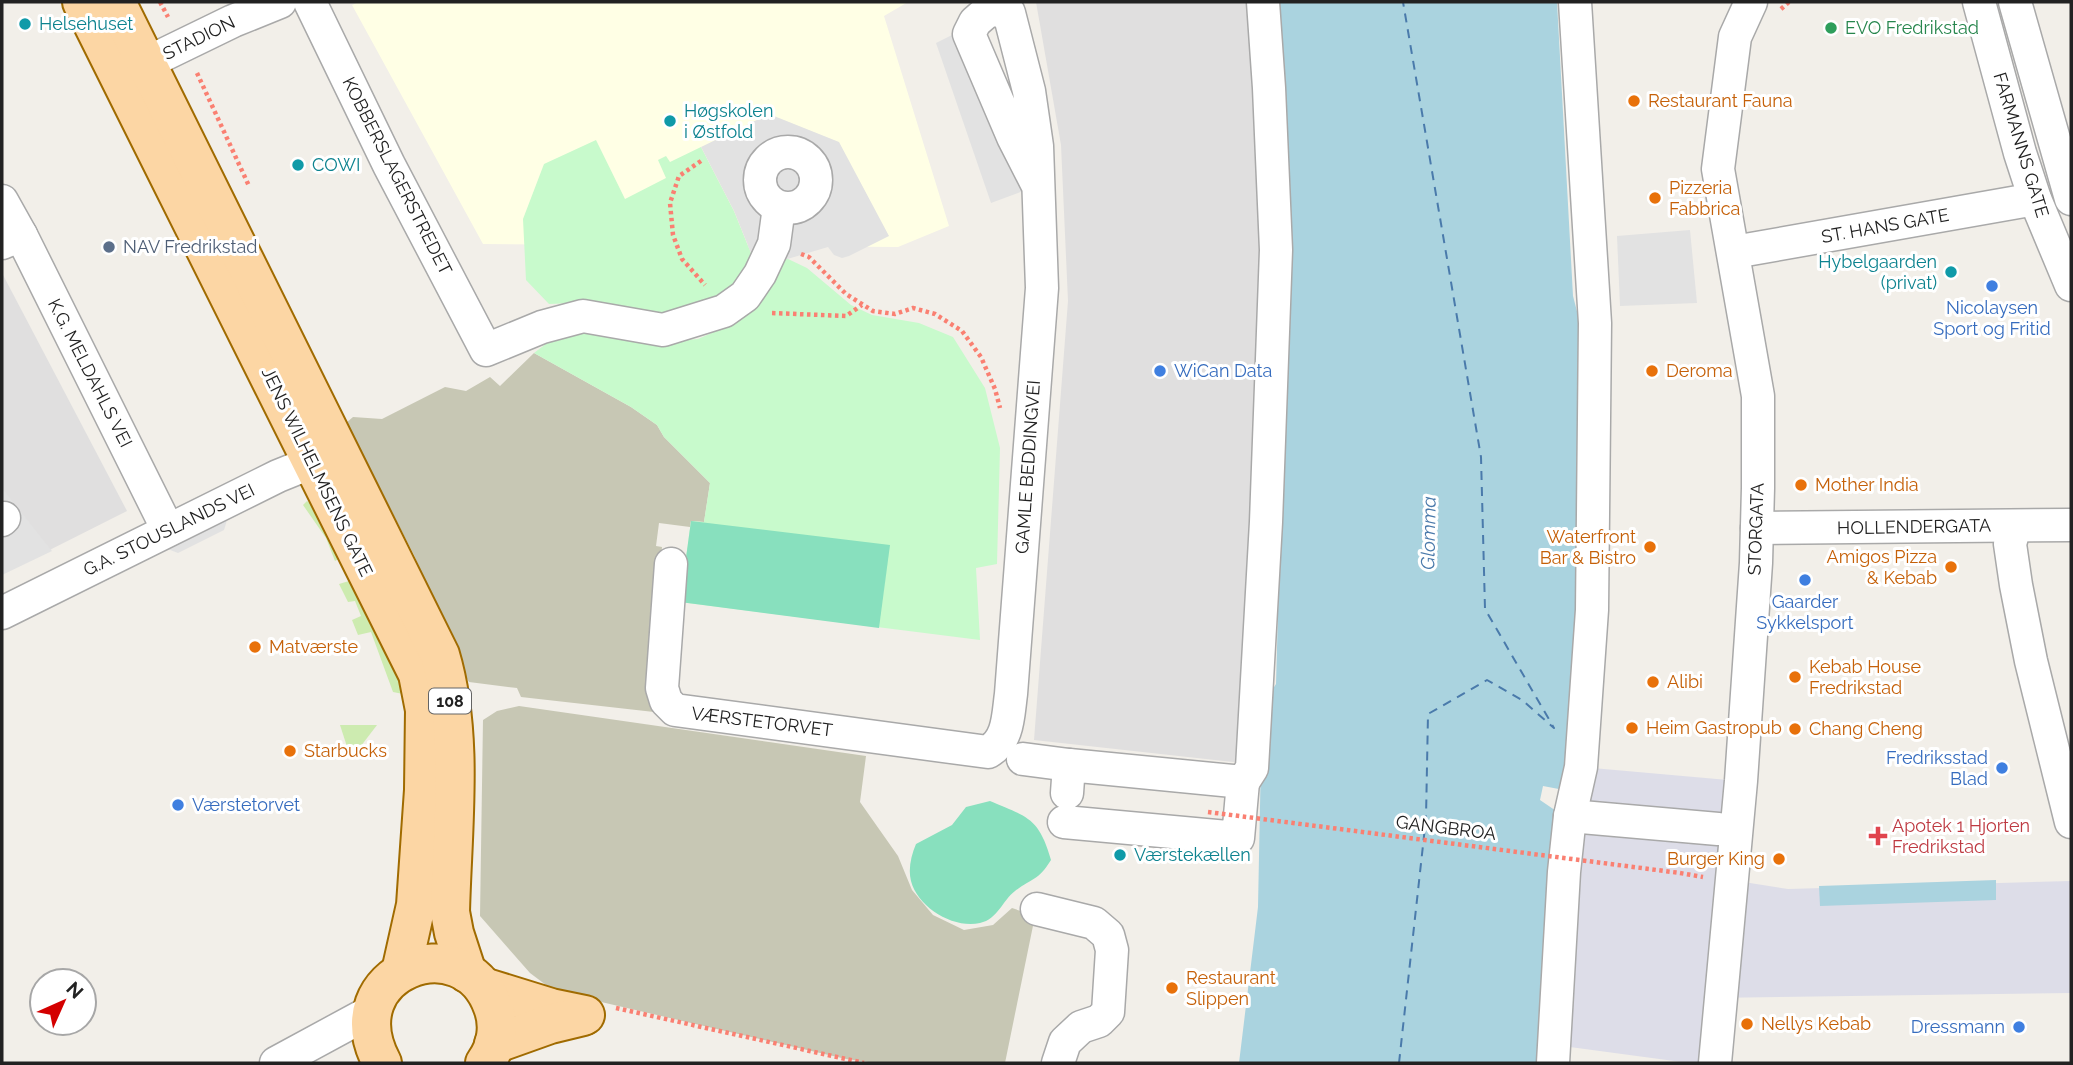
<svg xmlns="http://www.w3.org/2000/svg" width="2073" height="1065" font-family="Raleway,sans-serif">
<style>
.residential{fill:#e0dfdf}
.education{fill:#ffffe5}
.construction{fill:#c7c7b4}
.grass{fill:#cdebb0}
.park{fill:#c8facc}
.pitch{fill:#88e0be}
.parking{fill:#e2e2e2}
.plaza{fill:#dddde8}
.water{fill:#aad3df}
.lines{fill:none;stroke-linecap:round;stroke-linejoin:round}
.ferry{stroke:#4a7aab;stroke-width:2;stroke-dasharray:9 7;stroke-linecap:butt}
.minor-casing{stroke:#a9a9a9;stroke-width:35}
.major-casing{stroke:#a06b00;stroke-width:42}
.path{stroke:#fa8072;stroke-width:4.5;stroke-dasharray:3.5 3.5;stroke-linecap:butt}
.minor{stroke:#fff;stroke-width:32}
.major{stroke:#fcd6a4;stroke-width:38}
.path-bridge{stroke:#fa8072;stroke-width:4.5;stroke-dasharray:3.5 3.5;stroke-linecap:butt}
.culture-dot{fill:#0f9aa8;stroke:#fff;stroke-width:2.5}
.leisure-dot{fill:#2e9e5b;stroke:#fff;stroke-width:2.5}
.food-dot{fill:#e8710a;stroke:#fff;stroke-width:2.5}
.service-dot{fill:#5c6f8a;stroke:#fff;stroke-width:2.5}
.shop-dot{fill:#3f7fe0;stroke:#fff;stroke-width:2.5}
.health-dot{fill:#e0444e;stroke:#fff;stroke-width:2.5}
.labels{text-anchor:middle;stroke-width:6;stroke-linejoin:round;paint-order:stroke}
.shield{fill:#fff;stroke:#646464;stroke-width:2}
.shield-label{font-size:16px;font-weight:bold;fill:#222}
.culture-label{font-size:18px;fill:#0d838f;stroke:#fff;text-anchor:start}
.leisure-label{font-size:18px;fill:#27864d;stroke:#fff;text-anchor:start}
.street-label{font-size:18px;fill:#222;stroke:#fff}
.food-label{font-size:18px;fill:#c56008;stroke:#fff;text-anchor:start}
.service-label{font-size:18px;fill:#4e5e75;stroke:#fff;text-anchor:start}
.shop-label{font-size:18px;fill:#366cbe;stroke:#fff}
.health-label{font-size:18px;fill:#be3a42;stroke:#fff;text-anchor:start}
.water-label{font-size:19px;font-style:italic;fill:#4a7aab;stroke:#fff}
</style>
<rect width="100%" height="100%" fill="#f2efe9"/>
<!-- residential -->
<g class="residential">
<path d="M1036 2H1252L1271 164 1251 764 1034 740 1068 301 1061 145Z"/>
<path d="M2 273 127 511 2 574Z"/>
</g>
<!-- education -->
<path class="education" d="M359 2H908L884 16 949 226 898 247 483 244 352 5Z"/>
<!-- construction -->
<g class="construction">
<path d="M534 353 631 407 657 425 664 437 710 483 704 522 691 521 690 527 659 523 656 546 662 547 648 674 655 688 654 712 521 697 517 688 469 682 461 669 454 647 414 555 346 423 353 417 382 419 445 387 466 391 490 377 500 386Z"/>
<path d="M519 706 866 756 860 802 898 856 912 890 933 915 964 930 993 925 1012 908 1035 916 1005 1063H876L846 1059 554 991 530 973 480 916 483 720 497 711Z"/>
</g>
<!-- grass -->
<g class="grass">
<path d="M307 501 318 509 413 696 393 692 371 632 358 635 352 620 361 616 355 601 348 602 339 584 349 581 340 558 335 561 326 538 303 505Z"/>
<path d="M340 725H377L351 759Z"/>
</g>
<!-- park -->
<g class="park">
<path d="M596 140 625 199 666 178 658 160 666 156 670 162 701 147 734 211 757 268 715 305 658 316 601 302 549 304 526 280 523 219 544 164Z"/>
<path d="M786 258 807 268 851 305 872 315 919 323 953 337 985 388 1000 448 997 564 976 568 980 640 680 602 691 521 704 522 710 483 664 437 657 425 631 407 534 353 551 340 573 329 659 342 698 339 723 328 772 268Z"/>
</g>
<!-- pitch -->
<g class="pitch">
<path d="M691 521 890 545 879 628 680 602Z"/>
<path d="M990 801C1028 817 1039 818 1051 860 1038 881 1032 878 1015 891 1002 901 998 919 980 923 954 929 918 908 911 881 908 869 911 856 916 844L952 825 966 807Z"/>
</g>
<!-- parking -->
<g class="parking">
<path d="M956 33 1023 191 991 203 936 43Z"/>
<path d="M769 114 839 142 889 236 849 256 842 258 834 255 828 247 757 268 734 211 701 147Z"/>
<path d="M1690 230 1697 303 1620 306 1617 236Z"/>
<path d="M2 488 52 551 2 575Z"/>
<path d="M228 517 224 530 178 553 165 548Z"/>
</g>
<!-- plaza -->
<path class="plaza" d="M1570 766 1728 780 1731 880 1788 889 2071 881V993L1709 998 1704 1063H1689L1555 1045Z"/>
<!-- water -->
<g class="water">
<path d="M1275 2H1557L1573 296 1580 323 1581 599 1564 790 1543 786 1540 800 1562 815 1538 1063H1239L1258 907 1262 706 1276 684 1288 254Z"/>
<path d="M1996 880V900L1820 906 1819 886Z"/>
</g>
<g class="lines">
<!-- ferry -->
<path class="ferry" d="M1399 1063 1426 818 1428 714 1487 680 1522 700 1554 728 1485 609 1481 457 1403 2"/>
<!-- minor casing -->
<g class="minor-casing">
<g id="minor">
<path d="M310 2 389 165 486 350 542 327 583 316 663 330 724 311 745 296 760 274 774 244 779 207"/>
<path d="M1979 2 2020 153 2035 199 2071 285"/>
<path d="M2015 2 2071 199"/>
<path d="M126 73 233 21 280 2"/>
<circle cx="788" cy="180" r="28"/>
<path d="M2 201 21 235"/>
<path d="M2 243 21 235 168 530"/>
<path d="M1734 252 2035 199"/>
<path d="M2 520 4 518"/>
<path d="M2015 526 2010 544 2016 585 2031 661 2071 822"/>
<path d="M1757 528 2071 525"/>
<path d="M671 564 662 688 666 701 675 710 988 752C1009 740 1008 715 1011 694L1042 288 1037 146 1029 91 1009 13 990 9 975 22 969 34 1013 137 1037 184"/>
<path d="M2 613 278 476 335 453"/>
<path d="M1023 759 1069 765"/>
<path d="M1067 793 1069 765 1243 782 1252 768 1266 522 1276 250 1269 88 1263 2"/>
<path d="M1570 816 1718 829"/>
<path d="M1064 822 1238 838 1243 782"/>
<path d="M1037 909 1094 923 1108 935 1112 950 1108 1012 1099 1021 1081 1027 1065 1042 1058 1063"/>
<path d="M276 1063 372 1011"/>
<path d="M1553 1063 1564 872 1570 816 1581 767 1592 610 1595 323 1575 2"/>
<path d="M1715 1063 1741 781 1756 563 1758 488V396L1718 169 1735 37 1751 2"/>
</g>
</g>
<!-- major casing -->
<g class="major-casing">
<g id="major">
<path d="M82 2 418 674 425 710 424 790 416 905 401 972"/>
<path d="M116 2 440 655C464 735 452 829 450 912L454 933 467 973"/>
<path d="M483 987 551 1008 585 1015"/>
<path d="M494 1044 550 1024 583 1016"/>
<path d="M382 1063C333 971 464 923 493 1007 500 1025 497 1047 485 1063"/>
</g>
</g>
<!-- path -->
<g class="path">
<path d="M160 2 168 17"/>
<path d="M1781 9 1789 2"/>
<path d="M197 73 249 186"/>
<path d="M701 161 679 176 670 203 673 235 682 259 705 285"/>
<path d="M801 254 809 257 846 294 873 311 895 314 913 308 935 314 962 331 981 357 995 389 1000 408"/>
<path d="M772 313 846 316 862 305"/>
<path d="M1680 873 1703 877"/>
<path d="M616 1008 864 1063"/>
</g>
<!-- minor -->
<use href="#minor" class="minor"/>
<!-- major -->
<use href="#major" class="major"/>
<!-- path-bridge -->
<path class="path-bridge" d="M1208 812 1680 873"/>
</g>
<!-- markers -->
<g class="culture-dot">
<circle cx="25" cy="24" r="7"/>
<circle cx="670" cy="121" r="7"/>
<circle cx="298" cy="165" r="7"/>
<circle cx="1951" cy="272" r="7"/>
<circle cx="1120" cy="855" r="7"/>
</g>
<circle class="leisure-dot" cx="1831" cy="28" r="7"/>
<g class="food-dot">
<circle cx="1634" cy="101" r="7"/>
<circle cx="1655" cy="198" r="7"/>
<circle cx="1652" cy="371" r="7"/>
<circle cx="1801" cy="485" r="7"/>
<circle cx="1650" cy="547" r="7"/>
<circle cx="1951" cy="567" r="7"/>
<circle cx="255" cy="647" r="7"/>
<circle cx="1795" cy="677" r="7"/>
<circle cx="1653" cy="682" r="7"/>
<circle cx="1632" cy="728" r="7"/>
<circle cx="1795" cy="729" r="7"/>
<circle cx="290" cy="751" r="7"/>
<circle cx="1779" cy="859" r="7"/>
<circle cx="1172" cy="988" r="7"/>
<circle cx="1747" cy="1024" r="7"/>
</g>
<circle class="service-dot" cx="109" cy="247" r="7"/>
<g class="shop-dot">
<circle cx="1992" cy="286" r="7"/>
<circle cx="1160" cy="371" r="7"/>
<circle cx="1805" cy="580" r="7"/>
<circle cx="2002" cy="768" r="7"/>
<circle cx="178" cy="805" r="7"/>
<circle cx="2019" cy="1027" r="7"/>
</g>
<path class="health-dot" d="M1874.5 825.5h7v7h7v7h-7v7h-7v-7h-7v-7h7z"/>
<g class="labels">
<!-- shield labels -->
<rect class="shield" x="429" y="688.5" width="42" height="25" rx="5"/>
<g class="shield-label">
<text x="450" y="707">108</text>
</g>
<!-- culture labels -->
<g class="culture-label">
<text x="39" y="30">Helsehuset</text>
<text x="684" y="117">Høgskolen<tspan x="684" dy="21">i Østfold</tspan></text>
<text x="312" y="171">COWI</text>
<text x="1937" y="268" text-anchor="end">Hybelgaarden<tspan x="1937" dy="21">(privat)</tspan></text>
<text x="1134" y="861">Værstekællen</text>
</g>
<!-- leisure labels -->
<g class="leisure-label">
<text x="1845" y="34">EVO Fredrikstad</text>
</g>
<!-- street labels -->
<g class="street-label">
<text transform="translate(199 38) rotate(-26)" y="6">STADION</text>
<text transform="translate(2021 145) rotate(73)" y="6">FARMANNS GATE</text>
<text transform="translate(397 176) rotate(63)" y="6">KOBBERSLAGERSTREDET</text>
<text transform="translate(1885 226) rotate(-10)" y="6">ST. HANS GATE</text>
<text transform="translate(90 373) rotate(63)" y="6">K.G. MELDAHLS VEI</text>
<text transform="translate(1028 467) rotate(-86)" y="6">GAMLE BEDDINGVEI</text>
<text transform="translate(317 472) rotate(64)" y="6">JENS WILHELMSENS GATE</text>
<text transform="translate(1914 527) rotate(-1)" y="6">HOLLENDERGATA</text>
<text transform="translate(1756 529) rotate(-88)" y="6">STORGATA</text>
<text transform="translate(169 530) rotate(-26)" y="6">G.A. STOUSLANDS VEI</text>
<text transform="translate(762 722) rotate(7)" y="6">VÆRSTETORVET</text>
<text transform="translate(1446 828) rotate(7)" y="6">GANGBROA</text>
</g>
<!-- food labels -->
<g class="food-label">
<text x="1648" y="107">Restaurant Fauna</text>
<text x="1669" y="194">Pizzeria<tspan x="1669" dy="21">Fabbrica</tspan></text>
<text x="1666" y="377">Deroma</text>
<text x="1815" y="491">Mother India</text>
<text x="1636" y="543" text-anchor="end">Waterfront<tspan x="1636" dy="21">Bar &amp; Bistro</tspan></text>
<text x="1937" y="563" text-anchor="end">Amigos Pizza<tspan x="1937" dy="21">&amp; Kebab</tspan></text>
<text x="269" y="653">Matværste</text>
<text x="1809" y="673">Kebab House<tspan x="1809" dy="21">Fredrikstad</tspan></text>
<text x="1667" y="688">Alibi</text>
<text x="1646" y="734">Heim Gastropub</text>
<text x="1809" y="735">Chang Cheng</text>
<text x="304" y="757">Starbucks</text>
<text x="1765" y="865" text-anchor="end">Burger King</text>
<text x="1186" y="984">Restaurant<tspan x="1186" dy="21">Slippen</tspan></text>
<text x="1761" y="1030">Nellys Kebab</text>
</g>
<!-- service labels -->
<g class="service-label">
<text x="123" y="253">NAV Fredrikstad</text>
</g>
<!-- shop labels -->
<g class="shop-label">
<text x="1992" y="314">Nicolaysen<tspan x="1992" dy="21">Sport og Fritid</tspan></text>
<text x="1174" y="377" text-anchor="start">WiCan Data</text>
<text x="1805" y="608">Gaarder<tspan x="1805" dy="21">Sykkelsport</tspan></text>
<text x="1988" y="764" text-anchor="end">Fredriksstad<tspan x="1988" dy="21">Blad</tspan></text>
<text x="192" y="811" text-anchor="start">Værstetorvet</text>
<text x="2005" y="1033" text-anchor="end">Dressmann</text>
</g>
<!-- health labels -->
<g class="health-label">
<text x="1892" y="832">Apotek 1 Hjorten<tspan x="1892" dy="21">Fredrikstad</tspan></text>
</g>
<!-- water labels -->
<g class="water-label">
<text transform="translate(1428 533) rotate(-89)" y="7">Glomma</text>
</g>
</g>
<!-- border -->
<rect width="2073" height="1065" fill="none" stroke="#222222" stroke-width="7"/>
<!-- north arrow -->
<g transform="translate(63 1002) rotate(45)"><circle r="33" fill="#ffffff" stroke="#a7a7a7" stroke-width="2"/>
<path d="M0-5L12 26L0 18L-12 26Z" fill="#d40000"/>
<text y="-10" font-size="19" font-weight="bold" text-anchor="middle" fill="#222222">N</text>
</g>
</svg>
